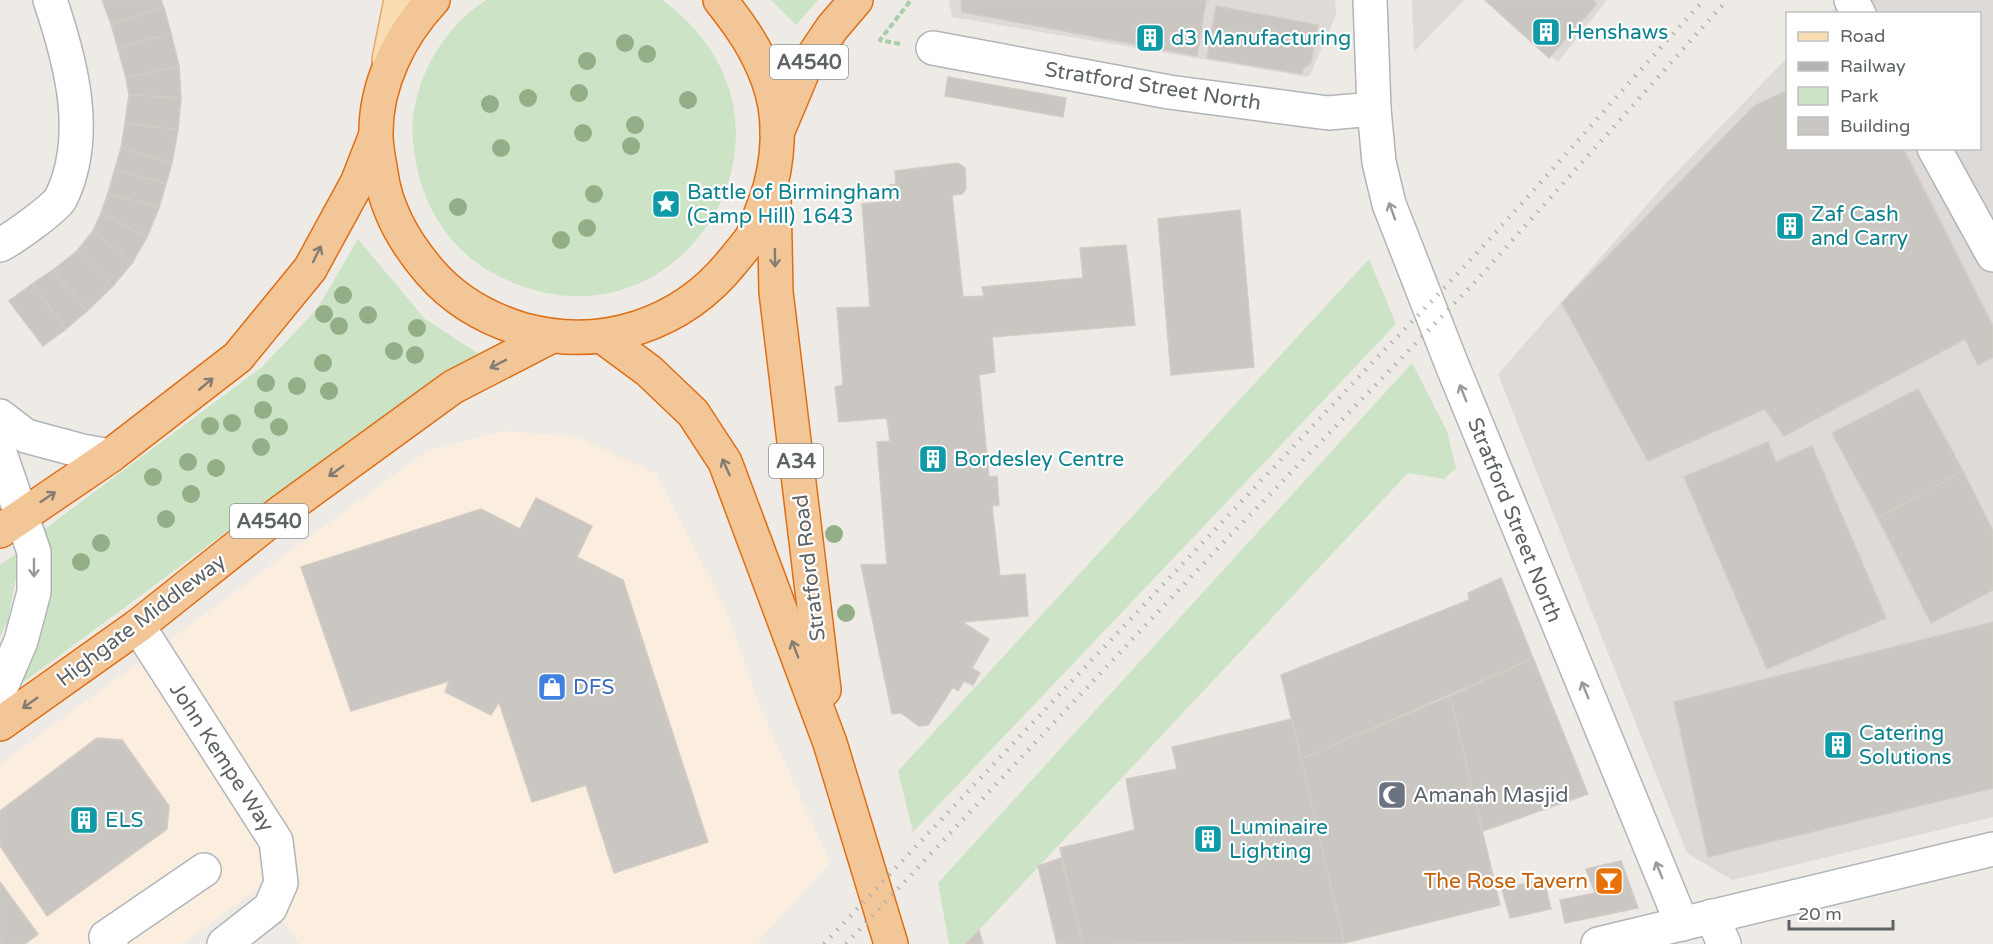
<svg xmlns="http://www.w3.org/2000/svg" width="1993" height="944" font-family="'Varela Round',sans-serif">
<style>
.commercial{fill:#fbeedf}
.industrial{fill:#dddad8}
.green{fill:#cce4c5}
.building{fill:#cac6c2;stroke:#d3cbc5;stroke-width:1.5}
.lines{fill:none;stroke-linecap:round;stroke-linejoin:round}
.minor-casing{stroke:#b1b5b7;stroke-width:36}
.major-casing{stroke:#e5a469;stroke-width:36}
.highway-casing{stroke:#df6f15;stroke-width:36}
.path{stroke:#a6cfa7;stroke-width:4;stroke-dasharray:6 3;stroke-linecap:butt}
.minor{stroke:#fff;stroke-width:33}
.major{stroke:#f8dcb2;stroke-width:33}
.highway{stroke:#f3c698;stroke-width:33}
.rail{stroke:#b2b3b3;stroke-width:4.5;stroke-dasharray:1.5 8;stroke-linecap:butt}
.tree{fill:#93af88}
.oneway{stroke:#969a9b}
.oneway2{stroke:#837c72}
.labels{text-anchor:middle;stroke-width:4.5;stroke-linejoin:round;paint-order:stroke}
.shield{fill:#fff;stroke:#8e9293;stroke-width:1.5}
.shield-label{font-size:20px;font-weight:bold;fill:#5e6365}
.culture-label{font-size:21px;fill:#0d838f;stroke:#fff;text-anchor:start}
.street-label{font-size:21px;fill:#5e6365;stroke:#fff}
.shop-label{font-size:21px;fill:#366cbe;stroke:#fff;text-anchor:start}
.worship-label{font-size:21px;fill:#5b616d;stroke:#fff;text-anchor:start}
.food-label{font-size:21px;fill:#c56008;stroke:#fff;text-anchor:end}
</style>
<rect width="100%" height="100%" fill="#eeebe6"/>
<!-- commercial -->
<path class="commercial" d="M503 431 579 437 656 474 725 607 761 709 830 863 756 944H299L259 888 182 944H0V764L427 451Z"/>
<!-- industrial -->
<g class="industrial">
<path d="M949 0H1335L1336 15 1309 77 952 17Z"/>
<path d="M1412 0H1464L1414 52Z"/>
<path d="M1484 0H1607L1558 62Z"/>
<path d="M1841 0H1993V817L1732 880 1687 853 1498 374 1667 182 1787 58 1788 148H1980V14L1831 13Z"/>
</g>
<!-- green -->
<g class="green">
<path d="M486 0H662C835 125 674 375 491 272 443 245 418 196 413 142 408 88 441 28 486 0Z"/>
<path d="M771 0H818L796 25Z"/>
<path d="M358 239 425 319 479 354 340 448 21 684 45 580 42 531 262 367 317 309Z"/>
<path d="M1369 259 1396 324 913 832 898 771Z"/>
<path d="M1412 363 1447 431 1456 468 1444 479 1408 473 966 944H949L938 883Z"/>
<path d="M21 550 8 621 0 637V565Z"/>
</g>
<!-- building -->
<g class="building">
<path d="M102 0H161L164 8 111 24Z"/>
<path d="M961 0H1206L1197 56 962 12Z"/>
<path d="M1485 0H1593L1596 5 1549 58Z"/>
<path d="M1216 6 1318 25 1311 62 1303 69 1302 74 1207 58Z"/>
<path d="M164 8 171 33 118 49 111 24Z"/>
<path d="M171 33 179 66 126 78 118 49Z"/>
<path d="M179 66 181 98 129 95 126 78Z"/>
<path d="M948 77 1066 98 1063 117 945 96Z"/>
<path d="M1788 90V148H1903L1993 326V357L1978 365 1965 339 1784 436 1765 409 1648 461 1562 303 1754 106Z"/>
<path d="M129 95 181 98 178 130 125 123Z"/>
<path d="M125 123 178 130 172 163 121 148Z"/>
<path d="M121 148 172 163 166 184 115 169Z"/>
<path d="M958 163 965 168 966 189 962 194 952 195 963 297 984 296 982 287 1083 278 1080 248 1126 245 1135 325 992 337 995 372 979 375 989 477 997 476 999 505 992 506 1000 576 1025 574 1028 616 962 622 989 639 972 668 980 673 973 685 964 681 958 691 953 687 928 725 919 726 901 713 892 714 861 565 887 564 877 442 890 441 887 418 839 422 835 387 843 385 837 308 870 307 862 204 891 201 890 185 896 184 895 171Z"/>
<path d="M115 169 166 184 159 208 108 193Z"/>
<path d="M108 193 159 208 147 237 101 213Z"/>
<path d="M1240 210 1254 367 1171 375 1158 219Z"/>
<path d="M101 213 147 237 132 263 93 231Z"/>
<path d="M93 231 132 263 113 286 77 251Z"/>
<path d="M77 251 113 286 87 311 53 270Z"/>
<path d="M53 270 87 311 66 329 32 284Z"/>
<path d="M32 284 66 329 43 346 9 301Z"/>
<path d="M1918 389 1963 471 1878 518 1832 433Z"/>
<path d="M1768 442 1776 462 1812 446 1886 618 1767 669 1684 477Z"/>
<path d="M1963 471 1993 531V590L1931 623 1878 518Z"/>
<path d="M536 498 592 526 577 557 623 580 708 842 614 873 586 785 532 802 499 702 491 715 445 692 449 681 351 711 301 567 481 509 520 529Z"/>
<path d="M1501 578 1533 658 1301 759 1281 675 1469 600 1468 593Z"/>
<path d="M1993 622V788L1708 857 1674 702Z"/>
<path d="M1533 658 1588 794 1483 831 1450 696Z"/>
<path d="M1450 696 1500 905 1344 943 1301 759Z"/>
<path d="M1292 719 1344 943 1083 944 1060 848 1135 830 1126 779 1177 769 1172 747Z"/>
<path d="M97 738 122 740 169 806 167 829 47 916 0 846V811Z"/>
<path d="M1061 858 1083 944H1057L1038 866Z"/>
<path d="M1621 861 1638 908 1565 923 1560 900 1595 893 1586 869Z"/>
<path d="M1544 879 1551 909 1510 918 1502 889Z"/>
<path d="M0 882 38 934 25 944H0Z"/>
<path d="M979 930 983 944H966Z"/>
</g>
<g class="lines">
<!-- minor casing -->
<g class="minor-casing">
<g id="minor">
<path d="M1370 0 1374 109 1379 162 1389 204 1452 365 1682 924"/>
<path d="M1851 0 1859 14"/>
<path d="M933 48 1169 92 1328 113 1374 109"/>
<path d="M1934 148 1993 255"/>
<path d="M0 245C12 239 56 208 61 198 91 136 71 62 50 0"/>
<path d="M0 416 26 436 82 451 110 456"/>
<path d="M0 453 34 552V592L21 641 0 690"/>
<path d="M138 626 276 841 281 883 270 908 224 944"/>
<path d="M1712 916 1724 944"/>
<path d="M111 944 106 937 204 870"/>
<path d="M1598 944 1993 849"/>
</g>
</g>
<!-- major casing -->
<g class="major-casing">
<path id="major" d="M389 60 401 0"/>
</g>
<!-- highway casing -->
<g class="highway-casing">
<g id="highway">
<path d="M433 0C400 35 375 85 376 135 376 148 379 160 381 173 386 211 405 243 430 272 455 301 487 319 524 330 602 351 682 325 733 261 739 253 748 244 753 235 758 224 761 211 766 200 779 163 782 117 768 80 757 49 740 25 720 0"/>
<path d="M777 133 803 71 832 28 856 0"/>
<path d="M774 196 776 292 824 690"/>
<path d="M603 337 649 371 693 413 725 462 830 743 891 944"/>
<path d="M0 531 110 456 238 357 310 269 357 183 375 137"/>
<path d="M0 724 138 626 281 512 453 387 550 337"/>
</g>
</g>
<!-- path -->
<path class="path" d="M900 44 880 40 911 0"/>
<!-- minor -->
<use href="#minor" class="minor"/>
<!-- major -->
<use href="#major" class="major"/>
<!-- highway -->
<use href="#highway" class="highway"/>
<!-- rail -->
<g class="rail">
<path d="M824 944 1391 343C1500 233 1599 114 1704 0"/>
<path d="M846 944 1220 546 1476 281 1727 0"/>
</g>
</g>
<!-- trees -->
<g class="tree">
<circle cx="625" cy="43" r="9"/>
<circle cx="647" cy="54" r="9"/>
<circle cx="587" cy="61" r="9"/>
<circle cx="579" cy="93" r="9"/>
<circle cx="528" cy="98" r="9"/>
<circle cx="688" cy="100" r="9"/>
<circle cx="490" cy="104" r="9"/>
<circle cx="635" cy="125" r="9"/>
<circle cx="583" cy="133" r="9"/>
<circle cx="631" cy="146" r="9"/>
<circle cx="501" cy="148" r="9"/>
<circle cx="594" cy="194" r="9"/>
<circle cx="458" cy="207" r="9"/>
<circle cx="587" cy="228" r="9"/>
<circle cx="561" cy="240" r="9"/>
<circle cx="343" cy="295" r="9"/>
<circle cx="324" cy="314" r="9"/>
<circle cx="368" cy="315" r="9"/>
<circle cx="339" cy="326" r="9"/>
<circle cx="417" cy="328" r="9"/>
<circle cx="394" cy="351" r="9"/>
<circle cx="415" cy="355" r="9"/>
<circle cx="323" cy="363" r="9"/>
<circle cx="266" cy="383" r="9"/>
<circle cx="297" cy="386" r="9"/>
<circle cx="329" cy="391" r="9"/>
<circle cx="263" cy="410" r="9"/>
<circle cx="232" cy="423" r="9"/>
<circle cx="210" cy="426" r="9"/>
<circle cx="279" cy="427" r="9"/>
<circle cx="261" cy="447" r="9"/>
<circle cx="188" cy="462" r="9"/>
<circle cx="216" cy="468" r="9"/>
<circle cx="153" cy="477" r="9"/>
<circle cx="191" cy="494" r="9"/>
<circle cx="166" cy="519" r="9"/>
<circle cx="834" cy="534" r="9"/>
<circle cx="101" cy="543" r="9"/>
<circle cx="81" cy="562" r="9"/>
<circle cx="846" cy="613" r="9"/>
</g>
<!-- one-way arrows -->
<defs><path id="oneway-shaft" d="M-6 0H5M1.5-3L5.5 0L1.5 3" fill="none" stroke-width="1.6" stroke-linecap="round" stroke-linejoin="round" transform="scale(1.5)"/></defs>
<g class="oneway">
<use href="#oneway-shaft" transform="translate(1392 211) rotate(-110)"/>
<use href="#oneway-shaft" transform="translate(1463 393) rotate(-112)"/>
<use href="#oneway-shaft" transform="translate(34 568) rotate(90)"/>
<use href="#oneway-shaft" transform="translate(1585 690) rotate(-112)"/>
<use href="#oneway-shaft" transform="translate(1659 870) rotate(-112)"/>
</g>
<g class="oneway2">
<use href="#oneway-shaft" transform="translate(317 254) rotate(-64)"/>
<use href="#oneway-shaft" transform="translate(775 258) rotate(89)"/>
<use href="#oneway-shaft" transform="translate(498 364) rotate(153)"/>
<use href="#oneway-shaft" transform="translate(206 384) rotate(-40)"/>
<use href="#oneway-shaft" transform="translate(726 467) rotate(-114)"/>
<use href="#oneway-shaft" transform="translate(336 471) rotate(144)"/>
<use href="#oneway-shaft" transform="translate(48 497) rotate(-34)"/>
<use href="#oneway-shaft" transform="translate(795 649) rotate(-111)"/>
<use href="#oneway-shaft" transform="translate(30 703) rotate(145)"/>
</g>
<!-- icons -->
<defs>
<g id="building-square" transform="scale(1.5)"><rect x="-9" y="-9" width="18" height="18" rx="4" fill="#0f9aa8" stroke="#fff"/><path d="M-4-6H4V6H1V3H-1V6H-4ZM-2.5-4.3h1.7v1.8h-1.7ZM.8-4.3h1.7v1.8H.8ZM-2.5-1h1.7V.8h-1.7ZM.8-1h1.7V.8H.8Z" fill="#fff"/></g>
<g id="sight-square" transform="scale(1.5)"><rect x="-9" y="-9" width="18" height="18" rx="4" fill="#0f9aa8" stroke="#fff"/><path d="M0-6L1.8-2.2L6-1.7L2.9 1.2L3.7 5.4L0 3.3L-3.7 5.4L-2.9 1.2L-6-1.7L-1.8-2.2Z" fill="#fff"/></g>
<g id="shop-square" transform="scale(1.5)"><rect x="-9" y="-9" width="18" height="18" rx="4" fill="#3f7fe0" stroke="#fff"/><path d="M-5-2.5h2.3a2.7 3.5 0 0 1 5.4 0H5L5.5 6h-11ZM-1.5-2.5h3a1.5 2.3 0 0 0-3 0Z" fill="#fff"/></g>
<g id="mosque-square" transform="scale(1.5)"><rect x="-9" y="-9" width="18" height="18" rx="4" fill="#6b7280" stroke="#fff"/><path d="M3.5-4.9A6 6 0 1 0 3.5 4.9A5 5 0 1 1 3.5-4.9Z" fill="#fff"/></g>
<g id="bar-square" transform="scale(1.5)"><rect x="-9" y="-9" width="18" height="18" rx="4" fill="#e8710a" stroke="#fff"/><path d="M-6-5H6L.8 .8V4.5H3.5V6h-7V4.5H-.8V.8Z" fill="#fff"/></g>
</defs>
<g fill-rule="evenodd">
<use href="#building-square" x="1546" y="32"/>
<use href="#building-square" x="1150" y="38"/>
<use href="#sight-square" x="666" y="204"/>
<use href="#building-square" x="1790" y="226"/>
<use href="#building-square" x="933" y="459"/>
<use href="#shop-square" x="552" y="687"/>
<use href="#building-square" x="1838" y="745"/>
<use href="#mosque-square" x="1392" y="795"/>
<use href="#building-square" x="84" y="820"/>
<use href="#building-square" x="1208" y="839"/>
<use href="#bar-square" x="1609" y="881"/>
</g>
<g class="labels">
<!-- shield labels -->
<g class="shield">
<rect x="770" y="45" width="78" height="34" rx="4.5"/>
<rect x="769" y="444" width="54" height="34" rx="4.5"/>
<rect x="230" y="504" width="78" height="34" rx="4.5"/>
</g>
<g class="shield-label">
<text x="809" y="69">A4540</text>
<text x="796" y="468">A34</text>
<text x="269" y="528">A4540</text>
</g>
<!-- culture labels -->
<g class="culture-label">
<text x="1567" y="39">Henshaws</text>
<text x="1171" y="45">d3 Manufacturing</text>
<text x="687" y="199">Battle of Birmingham<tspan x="687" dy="24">(Camp Hill) 1643</tspan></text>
<text x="1811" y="221">Zaf Cash<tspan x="1811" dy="24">and Carry</tspan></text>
<text x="954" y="466">Bordesley Centre</text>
<text x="1859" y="740">Catering<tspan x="1859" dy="24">Solutions</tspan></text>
<text x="105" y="827">ELS</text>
<text x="1229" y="834">Luminaire<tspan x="1229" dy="24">Lighting</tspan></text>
</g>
<!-- street labels -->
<g class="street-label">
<text transform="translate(1153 86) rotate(9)" y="7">Stratford Street North</text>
<text transform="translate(1515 520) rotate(68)" y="7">Stratford Street North</text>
<text transform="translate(809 568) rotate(-97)" y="7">Stratford Road</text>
<text transform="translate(141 620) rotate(-37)" y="7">Highgate Middleway</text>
<text transform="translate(222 757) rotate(57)" y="7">John Kempe Way</text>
</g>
<!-- shop labels -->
<g class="shop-label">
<text x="573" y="694">DFS</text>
</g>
<!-- worship labels -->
<g class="worship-label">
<text x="1413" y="802">Amanah Masjid</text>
</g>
<!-- food labels -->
<g class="food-label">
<text x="1588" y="888">The Rose Tavern</text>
</g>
</g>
<!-- legend -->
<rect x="1786" y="12" width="195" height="138" fill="#ffffff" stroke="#bfc1c1" stroke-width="1.5"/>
<rect x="1798" y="32" width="30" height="9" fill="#f8dcb2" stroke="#bfc1c1" stroke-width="1.5"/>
<text x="1840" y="42" font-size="18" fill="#5e6365">Road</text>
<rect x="1798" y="62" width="30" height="9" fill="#b2b3b3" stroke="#bfc1c1" stroke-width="1.5"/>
<text x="1840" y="72" font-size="18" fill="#5e6365">Railway</text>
<rect x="1798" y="87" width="30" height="18" fill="#cce4c5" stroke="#bfc1c1" stroke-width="1.5"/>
<text x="1840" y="102" font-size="18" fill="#5e6365">Park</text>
<rect x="1798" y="117" width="30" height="18" fill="#cac6c2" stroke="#bfc1c1" stroke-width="1.5"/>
<text x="1840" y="132" font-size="18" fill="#5e6365">Building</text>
<!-- scale -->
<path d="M1789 920v9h104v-9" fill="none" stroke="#5e6365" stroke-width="3"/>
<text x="1798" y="920" font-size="18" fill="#5e6365" stroke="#ffffff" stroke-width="4.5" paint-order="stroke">20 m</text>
</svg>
